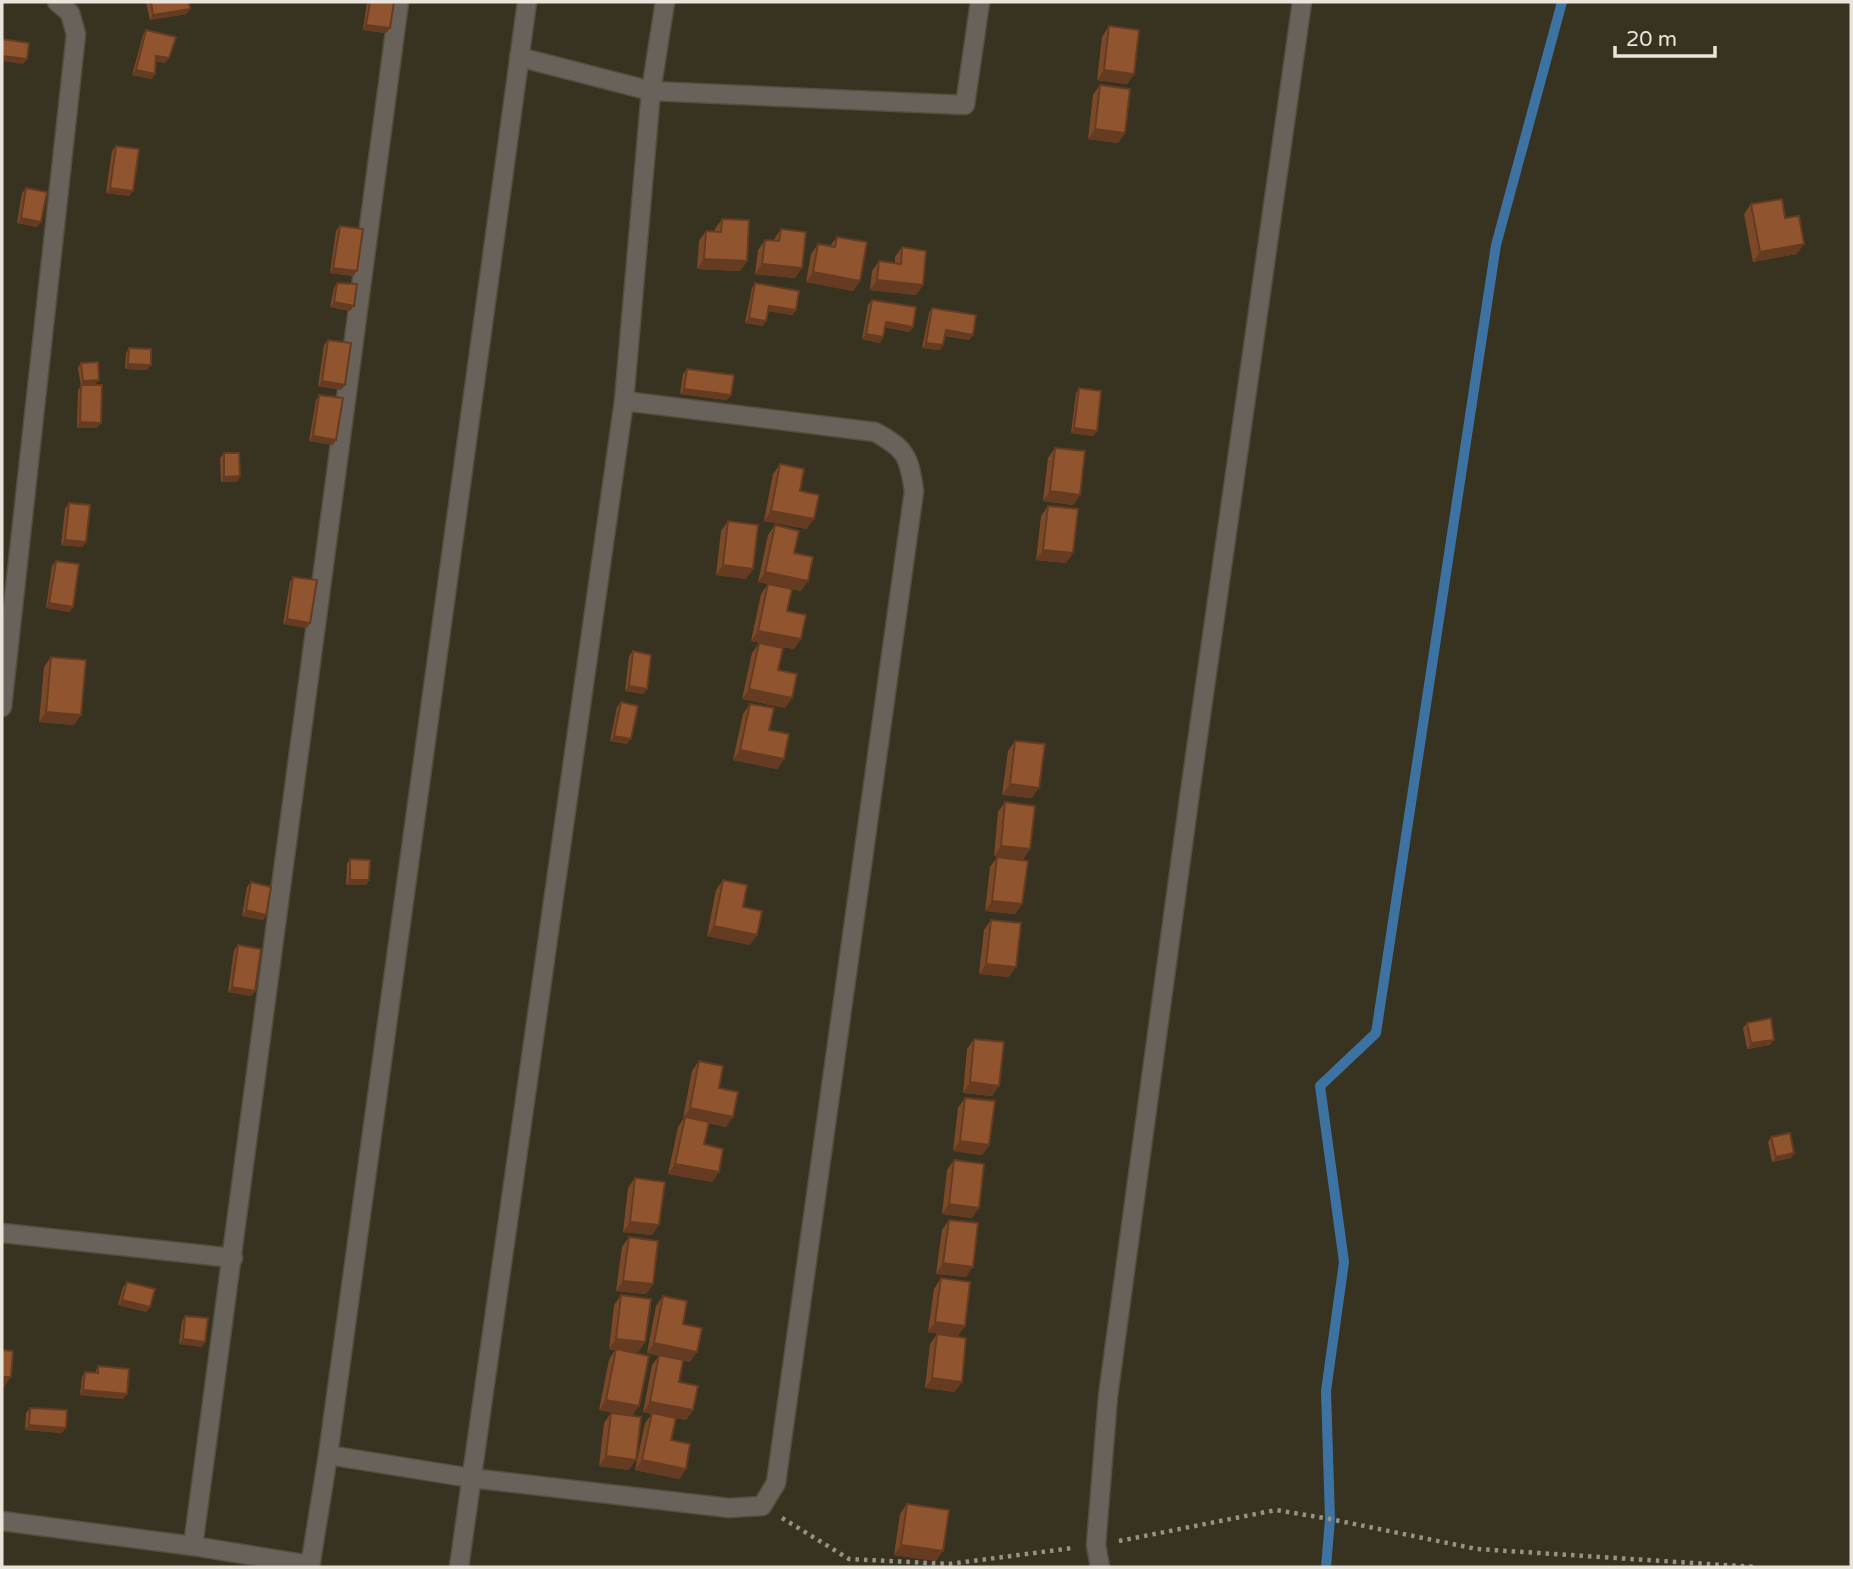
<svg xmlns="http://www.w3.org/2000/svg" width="1853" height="1569" font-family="'Varela Round',sans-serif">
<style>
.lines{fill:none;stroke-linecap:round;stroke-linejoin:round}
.stream{stroke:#3d73a3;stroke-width:10}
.minor-casing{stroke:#544f3e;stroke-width:21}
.path{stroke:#979284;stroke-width:4.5;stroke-dasharray:3.5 5;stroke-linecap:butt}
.minor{stroke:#68625b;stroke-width:18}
.wall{fill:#7c4928}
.shaded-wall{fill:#653c21}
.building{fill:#90552f;stroke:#653c21;stroke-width:2}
</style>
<rect width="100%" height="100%" fill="#383220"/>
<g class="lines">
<!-- stream -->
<path class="stream" d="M1326 1567 1330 1519 1326 1391 1344 1262 1320 1086 1376 1033 1496 245 1562 2"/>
<!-- minor casing -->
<g class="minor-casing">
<g id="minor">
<path d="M519 57 651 91 965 105 980 2"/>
<path d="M2 707 76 34 70 13 57 2"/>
<path d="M2 1233 233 1258"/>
<path d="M328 1455 471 1478 729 1508 762 1506 776 1483 914 491C909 456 906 449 875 432L624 401"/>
<path d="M2 1521 193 1546 310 1565"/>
<path d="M193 1546 399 2"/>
<path d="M310 1567 328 1455 527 2"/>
<path d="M459 1567 624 401 651 91 665 2"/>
<path d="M1100 1567 1096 1545 1108 1396 1190 792 1302 2"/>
</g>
</g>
<!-- path -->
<g class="path">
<path d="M782 1518 849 1559 949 1564 1073 1548"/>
<path d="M1119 1541 1276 1510 1330 1519 1477 1549 1755 1567"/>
</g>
<!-- minor -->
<use href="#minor" class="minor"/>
</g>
<!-- wall -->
<g class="wall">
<path d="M146 2H189L190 9 186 14 150 20Z"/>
<path d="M367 2H394L390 28 386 33 363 30Z"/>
<path d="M1109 26 1134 74 1127 84 1097 80 1102 37Z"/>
<path d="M146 30 165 63 156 61 152 79 132 75 143 35Z"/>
<path d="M1100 85 1125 133 1118 143 1088 139 1093 95Z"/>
<path d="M116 146 133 191 129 196 106 193 112 151Z"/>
<path d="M26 188 37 227 17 223 22 193Z"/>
<path d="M1751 204 1785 218 1797 254 1753 262 1744 214Z"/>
<path d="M722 219 747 261 740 271 697 269 699 241 706 231 714 232 715 229Z"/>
<path d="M340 226 353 276 330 273 336 231Z"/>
<path d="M781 229 795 278 755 274 758 250 765 240 773 241Z"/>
<path d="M837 237 860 281 853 291 806 282 811 254 818 244 830 246Z"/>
<path d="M902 247 923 285 916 295 870 290 872 271 879 261 895 263V257Z"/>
<path d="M337 283 350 311 330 307 334 288Z"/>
<path d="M755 283 796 310 792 315 768 311 763 326 745 323 752 288Z"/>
<path d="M872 300 913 327 909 332 885 327 883 337 880 343 862 339 868 305Z"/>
<path d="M932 308 973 335 969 340 945 336 943 345 940 350 922 348 929 313Z"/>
<path d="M328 340 341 390 318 386 324 345Z"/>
<path d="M129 348 147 370 125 369 126 353Z"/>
<path d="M81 363 95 385 97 428H77L78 390 81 386 78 368Z"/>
<path d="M687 369 727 400 680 394 683 374Z"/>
<path d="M1079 388 1097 431 1093 436 1071 433 1076 393Z"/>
<path d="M319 395 333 445 309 441 316 400Z"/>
<path d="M1055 448 1080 495 1073 505 1043 501 1048 458Z"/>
<path d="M224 453 240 476 237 482H221L220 458Z"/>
<path d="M780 464 800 491 807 529 764 521 773 474Z"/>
<path d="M69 503 86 542 82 547 61 545 65 509Z"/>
<path d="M1048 506 1073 553 1066 563 1036 560 1041 516Z"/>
<path d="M728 521 753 569 746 579 716 575 721 531Z"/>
<path d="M775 525 794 553 801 591 792 589 787 611 794 649 751 641 761 594 768 584 758 582 768 535Z"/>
<path d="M56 561 70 612 46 608 52 566Z"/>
<path d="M293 577 307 628 283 624 290 582Z"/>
<path d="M759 643 778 670 792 698 785 708 742 699 752 653Z"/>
<path d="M633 651 647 689 643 694 625 691 629 656Z"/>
<path d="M51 657 74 725 39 722 44 667Z"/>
<path d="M621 702 627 744 610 741 617 707Z"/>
<path d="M750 704 769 730 784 759 777 769 733 760 743 714Z"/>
<path d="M1015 741 1032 798 1002 795 1008 751Z"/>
<path d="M1005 802 1023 860 994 856 998 812Z"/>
<path d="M997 857 1022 904 1015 914 985 911 990 867Z"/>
<path d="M350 859 369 880 366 885H346L347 864Z"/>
<path d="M723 880 743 907 750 945 707 936 716 890Z"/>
<path d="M251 882 266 915 263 920 242 916 247 887Z"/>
<path d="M991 920 1009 977 979 974 984 930Z"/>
<path d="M238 945 255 991 251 996 228 992 234 950Z"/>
<path d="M1747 1023 1770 1045 1747 1049 1743 1028Z"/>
<path d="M974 1039 992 1096 963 1093 967 1049Z"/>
<path d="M699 1061 719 1088 726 1127 708 1123 704 1144 719 1172 712 1182 668 1174 678 1127 684 1118H683L692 1071Z"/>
<path d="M965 1098 989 1145 982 1155 953 1151 958 1108Z"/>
<path d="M1771 1137 1794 1153 1791 1158 1772 1162 1768 1142Z"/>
<path d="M954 1160 972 1218 942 1214 947 1170Z"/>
<path d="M635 1178 652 1235 623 1232 628 1188Z"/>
<path d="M949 1220 966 1277 936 1274 942 1230Z"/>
<path d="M629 1237 653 1284 646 1294 616 1291 622 1247Z"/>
<path d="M941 1278 958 1336 928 1332 934 1289Z"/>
<path d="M127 1282 147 1312 118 1305 123 1287Z"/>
<path d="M621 1295 645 1342 638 1352 620 1350 633 1415 629 1470 599 1466 604 1423 611 1413 619 1414 599 1410 609 1360 615 1350 609 1349 614 1305Z"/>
<path d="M663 1296 683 1324 690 1362 683 1360 679 1382 693 1410 686 1420 676 1418 671 1440 686 1469 679 1479 635 1470 645 1423 652 1414 643 1412 652 1365 659 1356 647 1353 656 1306Z"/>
<path d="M185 1316 202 1347 179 1344 182 1321Z"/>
<path d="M937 1334 955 1392 925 1388 930 1344Z"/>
<path d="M98 1366 123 1399 80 1395 82 1377 85 1372 95 1373Z"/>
<path d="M30 1408 62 1433 25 1430 26 1413Z"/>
<path d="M907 1504 936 1561 894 1555 900 1514Z"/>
</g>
<!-- shaded-wall -->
<g class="shaded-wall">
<path d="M190 9 186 14 150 20 153 15Z"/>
<path d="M366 25 390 28 386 33 363 30Z"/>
<path d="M2 56 27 59 23 64 2 61Z"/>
<path d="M156 56 169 58 165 63 153 61Z"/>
<path d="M136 70 155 74 152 79 132 75Z"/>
<path d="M1104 70 1134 74 1127 84 1097 80Z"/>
<path d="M1095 129 1125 133 1118 143 1088 139Z"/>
<path d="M110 188 133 191 129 196 106 193Z"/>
<path d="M21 218 41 222 37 227 17 223Z"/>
<path d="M1804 244 1797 254 1753 262 1760 252Z"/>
<path d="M704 259 747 261 740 271 697 269Z"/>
<path d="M762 264 802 268 795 278 755 274Z"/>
<path d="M333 268 357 271 353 276 330 273Z"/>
<path d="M813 272 860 281 853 291 806 282Z"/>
<path d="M877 280 923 285 916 295 870 290Z"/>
<path d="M334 302 354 306 350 311 330 307Z"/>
<path d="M769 306 796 310 792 315 766 311Z"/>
<path d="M749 318 766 321 763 326 745 323Z"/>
<path d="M886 322 913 327 909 332 882 327Z"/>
<path d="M946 330 973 335 969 340 943 335Z"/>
<path d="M866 334 883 337 880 343 862 339Z"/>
<path d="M926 343 943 345 940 350 922 348Z"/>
<path d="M128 364 151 365 147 370 125 369Z"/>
<path d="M99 380 95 385 80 386 83 381Z"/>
<path d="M322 381 345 385 341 390 318 386Z"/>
<path d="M684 389 731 395 727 400 680 394Z"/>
<path d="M80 422 101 423 97 428H77Z"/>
<path d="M1074 428 1097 431 1093 436 1071 433Z"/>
<path d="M313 436 336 440 333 445 309 441Z"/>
<path d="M240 476 237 482H221L224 477Z"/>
<path d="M1050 491 1080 495 1073 505 1043 501Z"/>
<path d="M771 511 814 519 807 529 764 521Z"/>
<path d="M65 540 86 542 82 547 61 545Z"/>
<path d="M1043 550 1073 553 1066 563 1036 560Z"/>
<path d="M723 565 753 569 746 579 716 575Z"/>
<path d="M765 572 808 581 801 591 758 582Z"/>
<path d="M49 603 73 607 70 612 46 608Z"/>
<path d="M287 619 310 623 307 628 283 624Z"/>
<path d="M758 631 801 639 794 649 751 641Z"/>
<path d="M629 686 647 689 643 694 625 691Z"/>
<path d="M749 689 792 698 785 708 742 699Z"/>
<path d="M46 712 81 715 74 725 39 722Z"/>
<path d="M614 736 631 739 627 744 610 741Z"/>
<path d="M740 750 784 759 777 769 733 760Z"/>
<path d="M1010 784 1039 788 1032 798 1002 795Z"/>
<path d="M1001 846 1030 849 1023 860 994 856Z"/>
<path d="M350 880H369L366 885H346Z"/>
<path d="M992 901 1022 904 1015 914 985 911Z"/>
<path d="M246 910 266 915 263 920 242 916Z"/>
<path d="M714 926 757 935 750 945 707 936Z"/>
<path d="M986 964 1016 967 1009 977 979 974Z"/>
<path d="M232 987 255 991 251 996 228 992Z"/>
<path d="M1774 1040 1770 1045 1747 1049 1751 1043Z"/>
<path d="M970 1082 999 1086 992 1096 963 1093Z"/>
<path d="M690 1108 733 1117 726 1127 683 1118Z"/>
<path d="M960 1141 989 1145 982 1155 953 1151Z"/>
<path d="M1794 1153 1791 1158 1772 1162 1776 1157Z"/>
<path d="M675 1164 719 1172 712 1182 668 1174Z"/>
<path d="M949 1204 979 1208 972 1218 942 1214Z"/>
<path d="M630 1222 659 1225 652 1235 623 1232Z"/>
<path d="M943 1263 973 1267 966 1277 936 1274Z"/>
<path d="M623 1281 653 1284 646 1294 616 1291Z"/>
<path d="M122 1300 150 1307 147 1312 118 1305Z"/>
<path d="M935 1322 965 1326 958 1336 928 1332Z"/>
<path d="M183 1339 205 1342 202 1347 179 1344Z"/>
<path d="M616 1339 645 1342 638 1352 609 1349Z"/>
<path d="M654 1343 697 1352 690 1362 647 1353Z"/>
<path d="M2 1377H11L4 1387H2Z"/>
<path d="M932 1378 962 1382 955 1392 925 1388Z"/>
<path d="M83 1390 127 1394 123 1399 80 1395Z"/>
<path d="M606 1400 639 1406 632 1416 599 1410Z"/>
<path d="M650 1402 693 1410 686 1420 643 1412Z"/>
<path d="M29 1425 66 1428 62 1433 25 1430Z"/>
<path d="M606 1456 636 1460 629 1470 599 1466Z"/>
<path d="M642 1460 686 1469 679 1479 635 1470Z"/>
<path d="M901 1545 943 1551 936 1561 894 1555Z"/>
</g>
<!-- building -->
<g class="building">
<path d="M151 2H189L190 9 153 15Z"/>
<path d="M370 2H394L390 28 366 25Z"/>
<path d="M1109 26 1139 30 1134 74 1104 70Z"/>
<path d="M146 30 176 37 169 58 156 56 155 74 136 70Z"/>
<path d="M2 39 29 43 27 59 2 56Z"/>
<path d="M1100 85 1130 89 1125 133 1095 129Z"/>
<path d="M116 146 139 149 133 191 110 188Z"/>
<path d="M26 188 47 192 41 222 21 218Z"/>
<path d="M1782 199 1785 218 1799 216 1804 244 1760 252 1751 204Z"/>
<path d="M722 219 749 220 747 261 704 259 706 231 721 232Z"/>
<path d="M340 226 363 229 357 271 333 268Z"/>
<path d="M781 229 806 232 802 268 762 264 765 240 779 241Z"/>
<path d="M837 237 867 242 860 281 813 272 818 244 835 247Z"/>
<path d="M902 247 926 251 923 285 877 280 879 261 901 264Z"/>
<path d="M337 283 357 284 354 306 334 302Z"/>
<path d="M755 283 799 291 796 310 769 306 766 321 749 318Z"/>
<path d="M872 300 916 307 913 327 886 322 883 337 866 334Z"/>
<path d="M932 308 976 315 973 335 946 330 943 345 926 343Z"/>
<path d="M328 340 351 343 345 385 322 381Z"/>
<path d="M129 348 151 349V365L128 364Z"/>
<path d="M98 362 99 380 83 381 81 363Z"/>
<path d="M687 369 734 375 731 395 684 389Z"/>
<path d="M81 385H102L101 423 80 422Z"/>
<path d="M1079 388 1101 391 1097 431 1074 428Z"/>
<path d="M319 395 343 398 336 440 313 436Z"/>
<path d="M1055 448 1085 451 1080 495 1050 491Z"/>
<path d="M224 453H239L240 476 224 477Z"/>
<path d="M780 464 804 469 800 491 819 495 814 519 771 511Z"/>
<path d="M69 503 90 505 86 542 65 540Z"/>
<path d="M1048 506 1078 509 1073 553 1043 550Z"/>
<path d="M728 521 758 525 753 569 723 565Z"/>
<path d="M775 525 799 531 794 553 813 557 808 581 765 572Z"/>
<path d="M56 561 79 564 73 607 49 603Z"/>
<path d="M293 577 317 580 310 623 287 619Z"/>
<path d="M768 584 792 589 787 611 806 615 801 639 758 631Z"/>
<path d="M759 643 783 648 778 670 797 674 792 698 749 689Z"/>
<path d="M633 651 651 655 647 689 629 686Z"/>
<path d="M51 657 86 660 81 715 46 712Z"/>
<path d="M621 702 638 706 631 739 614 736Z"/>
<path d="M750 704 774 708 769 730 789 734 784 759 740 750Z"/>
<path d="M1015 741 1045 744 1039 788 1010 784Z"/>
<path d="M1005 802 1035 806 1030 849 1001 846Z"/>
<path d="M997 857 1028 861 1022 904 992 901Z"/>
<path d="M350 859 370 860 369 880H350Z"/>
<path d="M723 880 747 885 743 907 762 911 757 935 714 926Z"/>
<path d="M251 882 271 887 266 915 246 910Z"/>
<path d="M991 920 1021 923 1016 967 986 964Z"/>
<path d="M238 945 261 949 255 991 232 987Z"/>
<path d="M1771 1018 1774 1040 1751 1043 1747 1023Z"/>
<path d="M974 1039 1004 1042 999 1086 970 1082Z"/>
<path d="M699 1061 723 1066 719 1088 738 1092 733 1117 690 1108Z"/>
<path d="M965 1098 995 1101 989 1145 960 1141Z"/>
<path d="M685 1117 709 1122 704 1144 723 1149 719 1172 675 1164Z"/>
<path d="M1790 1133 1794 1153 1776 1157 1771 1137Z"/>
<path d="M954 1160 984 1164 979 1208 949 1204Z"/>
<path d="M635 1178 665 1182 659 1225 630 1222Z"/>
<path d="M949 1220 978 1223 973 1267 943 1263Z"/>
<path d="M629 1237 658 1241 653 1284 623 1281Z"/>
<path d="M941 1278 970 1282 965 1326 935 1322Z"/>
<path d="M127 1282 155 1289 150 1307 122 1300Z"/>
<path d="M621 1295 651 1299 645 1342 616 1339Z"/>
<path d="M663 1296 687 1301 683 1324 702 1328 697 1352 654 1343Z"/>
<path d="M185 1316 208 1318 205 1342 183 1339Z"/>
<path d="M937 1334 966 1338 962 1382 932 1378Z"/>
<path d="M616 1349 649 1356 639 1406 606 1400Z"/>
<path d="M2 1350 13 1351 11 1377H2Z"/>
<path d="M659 1355 683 1360 679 1382 698 1386 693 1410 650 1402Z"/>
<path d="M98 1366 129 1369 127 1394 83 1390 85 1372 98 1373Z"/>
<path d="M30 1408 67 1410 66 1428 29 1425Z"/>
<path d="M611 1413 641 1417 636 1460 606 1456Z"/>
<path d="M652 1413 676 1418 671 1440 690 1444 686 1469 642 1460Z"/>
<path d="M907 1504 949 1510 943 1551 901 1545Z"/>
</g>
<!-- border -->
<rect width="1853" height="1569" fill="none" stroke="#e9e5da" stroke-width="7"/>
<!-- scale -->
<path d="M1615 46v10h100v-10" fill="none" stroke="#e9e5da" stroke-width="3.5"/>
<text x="1626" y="46" font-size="21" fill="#e9e5da" stroke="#383220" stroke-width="5" paint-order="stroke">20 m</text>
</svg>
